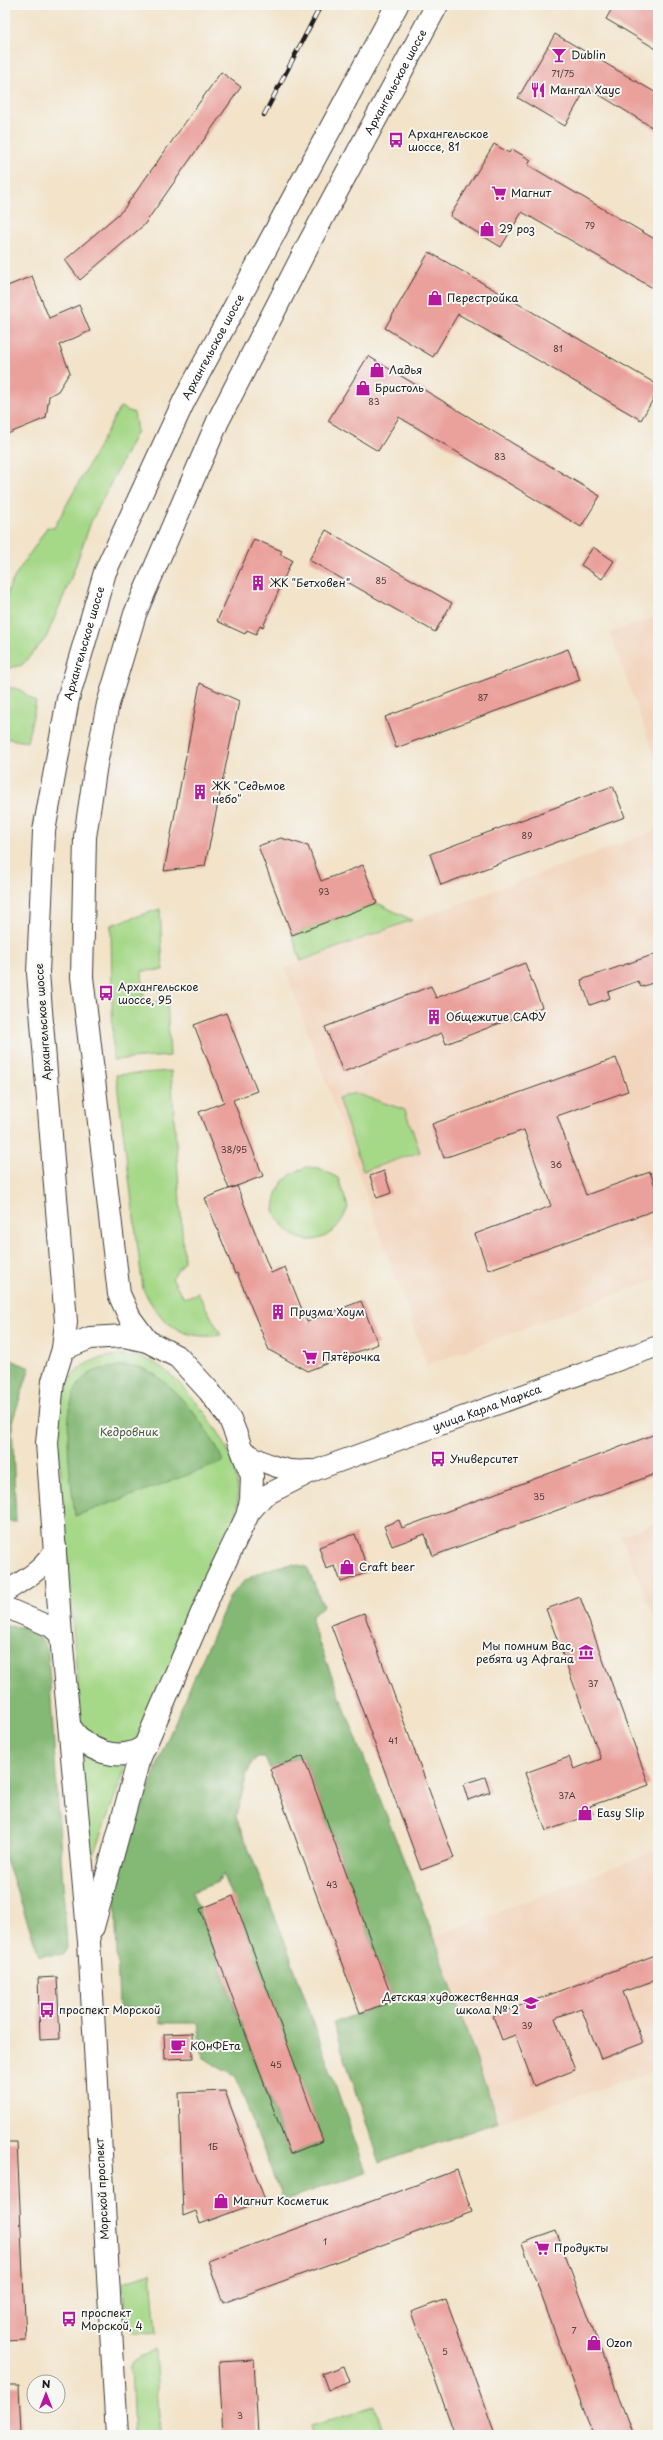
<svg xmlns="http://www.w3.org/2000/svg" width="663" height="2440" font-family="'Playpen Sans',sans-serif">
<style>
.built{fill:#f2d5bd}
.green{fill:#a5d887;stroke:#607a52}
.forest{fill:#84b874;stroke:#506a48;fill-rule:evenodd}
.building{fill:#eaa19c}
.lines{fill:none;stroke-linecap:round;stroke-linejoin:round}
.secondary-casing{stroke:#3c3a36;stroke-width:22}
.primary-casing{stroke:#3c3a36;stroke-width:24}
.secondary{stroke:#fff;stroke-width:20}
.primary{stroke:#fff;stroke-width:22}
.rail-casing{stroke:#1c1c1c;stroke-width:4.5}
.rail{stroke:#f6f6f2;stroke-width:3;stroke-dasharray:9;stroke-linecap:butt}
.labels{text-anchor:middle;stroke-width:4;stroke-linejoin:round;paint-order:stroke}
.number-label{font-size:9px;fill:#503d3c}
.poi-label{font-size:11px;fill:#1c1c1c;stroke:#f6f6f2;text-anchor:start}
.street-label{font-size:11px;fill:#1c1c1c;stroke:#f6f6f2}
.park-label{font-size:11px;fill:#45543c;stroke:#f6f6f2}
</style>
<rect width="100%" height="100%" fill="#f6f6f2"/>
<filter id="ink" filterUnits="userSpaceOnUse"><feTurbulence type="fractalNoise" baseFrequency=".025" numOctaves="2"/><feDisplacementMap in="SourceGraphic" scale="8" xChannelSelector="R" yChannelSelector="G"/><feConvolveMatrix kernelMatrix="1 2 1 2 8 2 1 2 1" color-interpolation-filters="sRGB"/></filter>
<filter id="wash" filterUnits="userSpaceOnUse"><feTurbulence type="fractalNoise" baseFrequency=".012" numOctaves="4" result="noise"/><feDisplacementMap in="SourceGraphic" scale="16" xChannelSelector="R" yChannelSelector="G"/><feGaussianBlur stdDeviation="0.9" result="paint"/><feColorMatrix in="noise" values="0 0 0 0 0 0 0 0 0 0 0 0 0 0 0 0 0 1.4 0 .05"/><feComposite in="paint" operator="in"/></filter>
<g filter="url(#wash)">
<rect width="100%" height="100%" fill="#f2e3c9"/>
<!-- built -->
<g class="built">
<path d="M658 616V766L610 633Z"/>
<path d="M658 830V1278L427 1365 285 968Z"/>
<path d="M658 1522V1626L621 1536Z"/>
<path d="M658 1850V2069L394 2158 369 2082 434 1937Z"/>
</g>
<!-- green -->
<g class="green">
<path d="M120 407 134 413 137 431 91 522 70 581 46 638 22 665 5 669C5 654 2 611 5 599 13 572 34 551 47 527L54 528Z"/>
<path d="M5 687 19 689 36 702 27 742 5 738Z"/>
<path d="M377 903 412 920 301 961 292 935Z"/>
<path d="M160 909 163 970 142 971 144 1002 167 1001 170 1056 113 1060 111 925Z"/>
<path d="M171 1071 184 1261 172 1278 184 1298 198 1293 221 1335C182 1341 160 1323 143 1289L116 1075Z"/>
<path d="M355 1093 405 1110 420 1152 363 1171 338 1098Z"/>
<path d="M307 1167 319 1168 338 1178 348 1207C333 1249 291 1252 274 1210 276 1187 284 1175 307 1167Z"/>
<path d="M116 1355C127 1357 142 1356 152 1362 167 1369 178 1382 189 1394 219 1427 243 1465 237 1512L147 1724 134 1742 109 1746 81 1729 57 1428C63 1383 67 1363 116 1355Z"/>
<path d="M79 1753 93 1760 127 1764 89 1866Z"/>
<path d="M151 2273 156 2334 133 2333 125 2326 123 2282Z"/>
<path d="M155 2349 160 2435H134L131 2363Z"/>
<path d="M375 2406 384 2435H312L310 2426Z"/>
</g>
<!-- forest -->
<g class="forest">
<path d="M9 1359 30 1368 12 1422 16 1522 5 1521V1367Z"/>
<path d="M121 1366C127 1367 134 1366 139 1367 169 1375 214 1434 223 1462L75 1516C72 1482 54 1391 91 1373 100 1368 111 1368 121 1366Z"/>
<path d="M292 1564 307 1567 323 1606 312 1616V1625L434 1937 498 2122 380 2163 333 2023 393 2001 303 1756 270 1769 265 1757H258L252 1762 246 1777 236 1817 285 1942 366 2172 283 2201 235 2075 203 2058 198 2023H161L160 2011 119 2008 115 1901 119 1870 164 1747 230 1596C246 1575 267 1568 292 1564ZM223 1874 323 2141 290 2154 192 1892 218 1882Z"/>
<path d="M5 1626 28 1627 45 1643 48 1653 67 1947 62 1955H39L5 1857Z"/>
</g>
<g id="blocks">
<!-- building -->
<g class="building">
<path d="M614 5H658V50L606 19Z"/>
<path d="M555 34 658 94V131L587 87 565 126 518 98Z"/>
<path d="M221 72 241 87 144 225 80 280 65 260 123 210Z"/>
<path d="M494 144 509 153 512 149 531 160 528 165 658 241V291L522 212 501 247 450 216Z"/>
<path d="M429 252 658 385V391L641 420 458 314 433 357 385 328Z"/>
<path d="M32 276 49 318 79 305 90 331 59 345 70 372 58 391 49 396 46 418 5 435V287Z"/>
<path d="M368 356 600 496 581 527 399 417 378 451 328 421Z"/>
<path d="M326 530 452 603 435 632 309 560Z"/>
<path d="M254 539 282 551 280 554 292 560 263 627 260 626 256 634 247 630 245 634 217 621Z"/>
<path d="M593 547 614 561 602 579 581 565Z"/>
<path d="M568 649 580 680 396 748 385 717Z"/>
<path d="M200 683 239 701 205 866 164 871Z"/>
<path d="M613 786 625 817 441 885 430 854Z"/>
<path d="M281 838 308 846 321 881 363 865 377 903 292 935 258 846Z"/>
<path d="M658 953V981L641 987 638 981 608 992 610 998 590 1005 581 980Z"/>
<path d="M525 963 542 1007 446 1044 442 1033 343 1072 325 1027 431 986 436 998Z"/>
<path d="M226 1013 257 1091 233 1100 263 1176 229 1189 199 1112 224 1102 194 1025Z"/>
<path d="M616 1058 628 1091 557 1116 586 1195 650 1172 658 1194V1209L488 1270 475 1234 551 1206 524 1130 444 1158 432 1124Z"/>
<path d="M384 1171 391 1193 377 1198 370 1176Z"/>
<path d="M237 1186 271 1273 285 1267 307 1322 361 1301 378 1344 307 1371 269 1350 237 1273 235 1274 205 1198Z"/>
<path d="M658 1433V1473L433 1556 425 1534 392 1546 384 1526 399 1520 402 1528Z"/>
<path d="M355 1534 369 1572 341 1582 335 1566 326 1569 319 1547Z"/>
<path d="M580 1597 649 1785 590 1806 593 1814 546 1831 525 1773 569 1757 574 1769 601 1759 546 1609Z"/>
<path d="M364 1613 454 1858 421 1870 331 1625Z"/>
<path d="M303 1756 393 2001 360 2013 270 1769Z"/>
<path d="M485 1777 490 1792 468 1800 463 1784Z"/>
<path d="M233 1896 323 2141 290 2154 200 1909Z"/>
<path d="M658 1954V1979L623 1992 643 2043 601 2059 581 2008 555 2018 575 2070 534 2086 515 2035 502 2040 493 2016Z"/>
<path d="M57 1977 60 2039 40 2040 38 1978Z"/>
<path d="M192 2033 193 2058 165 2059 164 2034Z"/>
<path d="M225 2091 265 2200 200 2224 196 2211 183 2216 179 2093Z"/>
<path d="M5 2142H17L26 2340 5 2341Z"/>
<path d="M457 2170 472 2212 223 2303 208 2261Z"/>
<path d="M556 2231 633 2435H593L561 2349 522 2243Z"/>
<path d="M446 2299 459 2334 495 2435H455L411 2312Z"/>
<path d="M254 2360 258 2435H223L219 2362Z"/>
<path d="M344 2366 350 2382 328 2390 322 2374Z"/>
<path d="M5 2385H19L21 2435H5Z"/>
</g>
</g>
</g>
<g filter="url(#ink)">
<use href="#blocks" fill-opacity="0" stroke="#3c3a36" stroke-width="1"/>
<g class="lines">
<!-- secondary casing -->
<g class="secondary-casing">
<g id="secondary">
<path d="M244 1451C265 1464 285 1473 310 1470"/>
<path id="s1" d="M247 1516 264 1496 316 1470 658 1346"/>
<path d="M5 1592C25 1579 45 1569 56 1547"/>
<path d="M5 1607 51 1627 61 1636"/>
</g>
</g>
<!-- primary casing -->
<g class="primary-casing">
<g id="primary">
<path id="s2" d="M147 1341 130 1318 119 1294 82 977 85 837 96 764 108 704 135 614 218 421 308 245 437 5"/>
<path d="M63 1349 90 1338 124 1336 147 1341 178 1357 209 1391 230 1419 252 1476 251 1500 247 1516 213 1587 138 1762 93 1927"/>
<path d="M70 1727C86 1751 120 1764 145 1746"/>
<path id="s3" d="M117 2435 89 1942 61 1636 47 1443 53 1381 63 1349 66 1322 38 973 44 831 68 699 105 572 184 401 397 5"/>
</g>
</g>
<!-- secondary -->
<use href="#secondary" class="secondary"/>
<!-- primary -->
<use href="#primary" class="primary"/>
<!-- rail casing -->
<g class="rail-casing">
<path id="rail" d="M264 115 321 5"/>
</g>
<!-- rail -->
<use href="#rail" class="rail"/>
</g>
</g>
<!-- icons -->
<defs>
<g id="bar-bare" transform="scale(1.2)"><path d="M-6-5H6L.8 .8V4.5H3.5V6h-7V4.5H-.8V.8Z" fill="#b5179e" stroke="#f6f6f2" stroke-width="2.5" paint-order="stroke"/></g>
<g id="restaurant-bare" transform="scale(1.2)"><path d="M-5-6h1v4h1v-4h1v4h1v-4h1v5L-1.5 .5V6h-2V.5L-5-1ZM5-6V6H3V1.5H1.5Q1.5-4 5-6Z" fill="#b5179e" stroke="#f6f6f2" stroke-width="2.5" paint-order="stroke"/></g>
<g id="bus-bare" transform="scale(1.2)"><path d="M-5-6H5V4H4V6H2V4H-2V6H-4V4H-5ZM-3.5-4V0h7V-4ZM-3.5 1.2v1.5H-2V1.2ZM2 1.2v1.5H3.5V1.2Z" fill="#b5179e" stroke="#f6f6f2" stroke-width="2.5" paint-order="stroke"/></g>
<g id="supermarket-bare" transform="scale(1.2)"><path d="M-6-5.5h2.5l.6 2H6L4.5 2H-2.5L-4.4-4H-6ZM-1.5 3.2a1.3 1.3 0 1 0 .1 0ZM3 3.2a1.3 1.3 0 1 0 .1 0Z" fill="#b5179e" stroke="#f6f6f2" stroke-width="2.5" paint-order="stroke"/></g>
<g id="shop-bare" transform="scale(1.2)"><path d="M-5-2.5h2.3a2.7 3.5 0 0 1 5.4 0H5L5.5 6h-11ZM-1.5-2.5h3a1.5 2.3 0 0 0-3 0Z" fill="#b5179e" stroke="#f6f6f2" stroke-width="2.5" paint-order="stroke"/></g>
<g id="building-bare" transform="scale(1.2)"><path d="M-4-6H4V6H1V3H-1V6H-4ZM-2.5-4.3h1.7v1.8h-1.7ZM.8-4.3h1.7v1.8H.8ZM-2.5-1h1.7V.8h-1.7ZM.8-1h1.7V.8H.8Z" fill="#b5179e" stroke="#f6f6f2" stroke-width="2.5" paint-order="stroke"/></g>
<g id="museum-bare" transform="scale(1.2)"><path d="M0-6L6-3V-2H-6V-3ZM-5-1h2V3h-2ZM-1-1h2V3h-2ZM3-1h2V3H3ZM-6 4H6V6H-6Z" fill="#b5179e" stroke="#f6f6f2" stroke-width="2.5" paint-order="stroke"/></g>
<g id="school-bare" transform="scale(1.2)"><path d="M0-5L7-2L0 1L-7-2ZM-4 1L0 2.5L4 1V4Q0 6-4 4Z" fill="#b5179e" stroke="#f6f6f2" stroke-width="2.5" paint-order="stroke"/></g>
<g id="cafe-bare" transform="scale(1.2)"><path d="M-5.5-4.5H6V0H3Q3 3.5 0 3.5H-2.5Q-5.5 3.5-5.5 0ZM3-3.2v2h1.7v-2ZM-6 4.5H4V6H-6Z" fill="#b5179e" stroke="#f6f6f2" stroke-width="2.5" paint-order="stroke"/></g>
</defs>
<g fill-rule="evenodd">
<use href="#bar-bare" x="559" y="55"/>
<use href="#restaurant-bare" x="538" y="90"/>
<use href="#bus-bare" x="396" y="140"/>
<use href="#supermarket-bare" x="499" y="193"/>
<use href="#shop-bare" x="487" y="229"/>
<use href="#shop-bare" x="435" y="298"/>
<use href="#shop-bare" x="377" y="370"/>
<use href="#shop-bare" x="363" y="388"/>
<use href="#building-bare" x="258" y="583"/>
<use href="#building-bare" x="200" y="792"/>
<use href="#bus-bare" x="106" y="993"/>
<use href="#building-bare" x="434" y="1017"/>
<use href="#building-bare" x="278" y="1312"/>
<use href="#supermarket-bare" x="310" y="1357"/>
<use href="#bus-bare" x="438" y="1459"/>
<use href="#shop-bare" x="347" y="1567"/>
<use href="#museum-bare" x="586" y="1652"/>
<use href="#shop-bare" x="585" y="1813"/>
<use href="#school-bare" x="531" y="2003"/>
<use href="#bus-bare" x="47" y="2010"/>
<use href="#cafe-bare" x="178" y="2046"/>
<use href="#shop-bare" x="221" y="2201"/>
<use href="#supermarket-bare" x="542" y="2248"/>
<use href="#bus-bare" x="69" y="2319"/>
<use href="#shop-bare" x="594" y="2343"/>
</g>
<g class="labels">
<!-- number labels -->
<g class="number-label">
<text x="563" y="77">71/75</text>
<text x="590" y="229">79</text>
<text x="558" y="352">81</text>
<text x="374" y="405">83</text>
<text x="500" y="460">83</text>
<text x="381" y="584">85</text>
<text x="483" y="701">87</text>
<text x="527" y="839">89</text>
<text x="324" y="895">93</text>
<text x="234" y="1153">38/95</text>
<text x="556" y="1168">36</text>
<text x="539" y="1500">35</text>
<text x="593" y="1687">37</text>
<text x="393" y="1744">41</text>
<text x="567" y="1799">37А</text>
<text x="332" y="1888">43</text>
<text x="527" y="2029">39</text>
<text x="276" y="2068">45</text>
<text x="213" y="2150">1Б</text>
<text x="325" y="2245">1</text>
<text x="574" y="2334">7</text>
<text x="445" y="2355">5</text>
<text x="240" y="2419">3</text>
</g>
<!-- poi labels -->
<g class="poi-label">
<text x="571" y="59">Dublin</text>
<text x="550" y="94">Мангал Хаус</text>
<text x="408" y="138">Архангельское<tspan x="408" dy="13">шоссе, 81</tspan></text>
<text x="511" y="197">Магнит</text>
<text x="499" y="233">29 роз</text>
<text x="447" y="302">Перестройка</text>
<text x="389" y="374">Ладья</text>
<text x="375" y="392">Бристоль</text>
<text x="270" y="587">ЖК "Бетховен"</text>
<text x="212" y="790">ЖК "Седьмое<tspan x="212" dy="13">небо"</tspan></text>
<text x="118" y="991">Архангельское<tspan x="118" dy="13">шоссе, 95</tspan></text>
<text x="446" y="1021">Общежитие САФУ</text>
<text x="290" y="1316">Призма Хоум</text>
<text x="322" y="1361">Пятёрочка</text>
<text x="450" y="1463">Университет</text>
<text x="359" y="1571">Craft beer</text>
<text x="574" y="1650" text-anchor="end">Мы помним Вас,<tspan x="574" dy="13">ребята из Афгана</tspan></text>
<text x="597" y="1817">Easy Slip</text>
<text x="519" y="2001" text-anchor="end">Детская художественная<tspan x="519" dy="13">школа № 2</tspan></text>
<text x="59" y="2014">проспект Морской</text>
<text x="190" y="2050">КОнФЕта</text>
<text x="233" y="2205">Магнит Косметик</text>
<text x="554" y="2252">Продукты</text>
<text x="81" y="2317">проспект<tspan x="81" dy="13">Морской, 4</tspan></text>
<text x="606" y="2347">Ozon</text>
</g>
<!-- street labels -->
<g class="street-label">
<text dy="4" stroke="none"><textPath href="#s2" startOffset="1336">Архангельское шоссе</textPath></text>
<text dy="4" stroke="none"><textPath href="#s3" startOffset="2126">Архангельское шоссе</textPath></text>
<text dy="4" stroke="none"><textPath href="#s3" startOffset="1802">Архангельское шоссе</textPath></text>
<text transform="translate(43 1022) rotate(-94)" y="4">Архангельское шоссе</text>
<text dy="4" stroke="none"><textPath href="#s1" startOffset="266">улица Карла Маркса</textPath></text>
<text transform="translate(102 2189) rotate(-93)" y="4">Морской проспект</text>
</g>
<!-- park labels -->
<g class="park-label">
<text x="129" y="1436">Кедровник</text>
</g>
</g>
<!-- margin -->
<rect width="663" height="2440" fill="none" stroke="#f6f6f2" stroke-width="20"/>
<!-- north arrow -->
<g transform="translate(46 2394)"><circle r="19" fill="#f6f6f2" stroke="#9f9f9c"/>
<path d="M0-3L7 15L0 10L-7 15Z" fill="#b5179e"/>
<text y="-6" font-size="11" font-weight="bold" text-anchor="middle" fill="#1c1c1c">N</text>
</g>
</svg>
